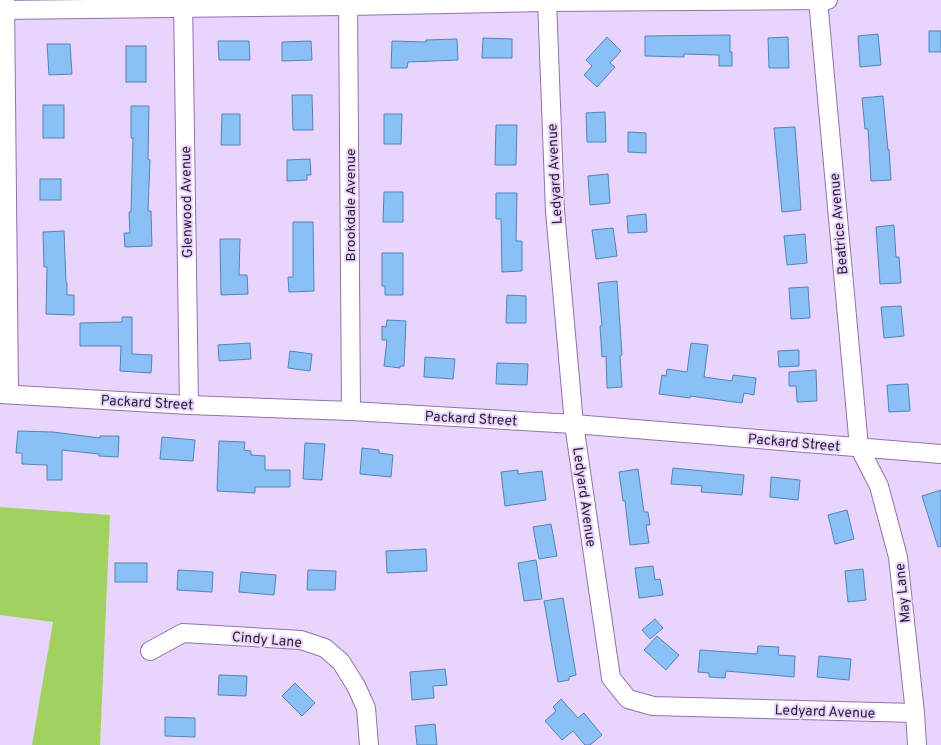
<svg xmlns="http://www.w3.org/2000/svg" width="941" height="745" font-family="Overpass,sans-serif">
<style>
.green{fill:#a0d161}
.building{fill:#8ac0f6;stroke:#5185b8}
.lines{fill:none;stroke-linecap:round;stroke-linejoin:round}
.street-casing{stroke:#9372ae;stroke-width:20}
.street{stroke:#fff;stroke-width:18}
.labels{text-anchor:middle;stroke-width:4;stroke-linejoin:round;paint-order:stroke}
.street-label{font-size:14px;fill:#281b33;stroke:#e9d4fb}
</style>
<rect width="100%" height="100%" fill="#e9d4fb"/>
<!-- green -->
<path class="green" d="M0 507 110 515 100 745H32L53 622 0 615Z"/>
<!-- building -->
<g class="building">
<rect x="929" y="31" width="12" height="21"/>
<path d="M878 34 881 65 860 67 858 36Z"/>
<path d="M730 35V52H732V66H719V55L684 54V57L645 56V36Z"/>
<path d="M607 37 621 51 610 63 615 67 597 87 584 75 592 66 586 60Z"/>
<path d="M788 37 789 68H769L768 38Z"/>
<path d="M483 38 512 39V58H482Z"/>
<path d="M457 39 458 60 408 62 407 68H391L392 41 426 42V40Z"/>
<path d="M218 41H249L250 60H219Z"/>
<path d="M311 41 312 60 282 61V42Z"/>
<path d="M47 44H70L72 74 49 75Z"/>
<rect x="126" y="46" width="20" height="36"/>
<path d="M292 95H312L313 130H293Z"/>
<path d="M883 96 888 150 889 149 891 180 871 181 868 129H865L862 98Z"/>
<rect x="43" y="105" width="21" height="33"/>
<path d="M131 106H149L148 159 150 160 148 211H151L152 246 125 247 124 233H130L129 212H131L133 138H131Z"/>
<path d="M605 112 606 142H587L586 113Z"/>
<path d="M222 114H240V145H221Z"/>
<path d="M384 114H402L401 144H384Z"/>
<path d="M496 125H517L516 165H495Z"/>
<path d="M795 127 801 210 782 212 774 128Z"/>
<path d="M628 132 646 133V153L628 152Z"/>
<path d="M310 159 311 175H307V180L287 181V160Z"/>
<path d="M608 174 610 203 590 205 588 176Z"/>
<rect x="40" y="179" width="21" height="21"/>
<path d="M384 192H403V222H383Z"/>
<path d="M496 193H517L516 241H522V271L502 272 501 219H496Z"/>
<path d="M646 214 647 232 628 233 627 216Z"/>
<path d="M293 222H313L314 291 289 292 288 277H293Z"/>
<path d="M894 225 896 257H899L901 283 880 284 876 227Z"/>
<path d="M613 228 617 256 596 259 592 230Z"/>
<path d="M64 231 66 282 67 283V295H74V315L46 314 47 267H44L43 232Z"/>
<path d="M805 234 807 263 787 265 784 236Z"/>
<path d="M220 239H240L239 275H247L248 294 221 295Z"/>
<path d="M382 253H403V295H385V286H382Z"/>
<path d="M617 281 622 355 620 356 622 387 607 388 606 356 602 357 600 326H602L598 283Z"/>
<path d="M808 287 810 318 791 319 789 288Z"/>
<path d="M507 295 526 296V323H506Z"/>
<path d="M901 306 904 336 884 338 881 307Z"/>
<path d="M122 317H132V354L152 355 151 373 120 371 121 346H80V323L122 322Z"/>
<path d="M387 320 406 321 404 366H400V368L384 366 387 340H382V326L386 327Z"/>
<path d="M250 343 251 359 219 361 218 345Z"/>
<path d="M691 343 708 345 704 377 732 381 733 375 756 378 754 395 744 393 742 403 690 396V398L659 394 662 375 666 376 667 369 687 372Z"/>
<path d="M799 350V366L779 367 778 351Z"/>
<path d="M290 351 312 354 310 371 288 368Z"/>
<path d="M425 357 455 359 453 379 424 377Z"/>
<path d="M497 363 528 364 527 385 496 384Z"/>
<path d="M816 370 817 401 797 402 796 386H789V372Z"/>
<path d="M908 384 910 411 889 412 887 385Z"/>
<path d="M18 431 53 432 100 438V436H119L118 457 99 456V454L62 450V480H47V465L22 464V453H16Z"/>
<path d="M162 437 195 440 193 461 160 459Z"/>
<path d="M219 441 245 442 244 450 251 451V455L265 456V470H290V487H255V493L217 491Z"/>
<path d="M305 443 325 444 322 480 303 479Z"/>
<path d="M362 448 379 450V453L393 455 391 477 360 474Z"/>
<path d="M673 468 744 475 742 495 701 492 702 486 671 484Z"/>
<path d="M638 469 644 512H648L650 525H646L649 543 630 545 625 501H623L619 472Z"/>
<path d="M518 470V474L542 471 546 500 505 506 501 472Z"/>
<path d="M771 477 800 480 798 500 770 497Z"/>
<path d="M941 490V546L938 547 922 496Z"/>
<path d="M847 510 854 539 835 544 828 515Z"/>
<path d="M551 524 557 556 539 559 533 527Z"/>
<path d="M426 549 427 571 387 573 386 551Z"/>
<path d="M536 560 542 599 524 601 518 563Z"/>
<rect x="115" y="563" width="32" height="19"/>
<path d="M653 566 655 580 660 579 663 595 639 598 635 568Z"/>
<path d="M863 569 866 600 848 602 845 571Z"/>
<path d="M178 570 213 572 212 592 177 590Z"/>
<path d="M308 570 336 571 335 590H307Z"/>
<path d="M241 572 276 575 274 595 239 592Z"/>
<path d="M563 598 576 675 569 677V680L558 682 544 601Z"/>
<path d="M655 619 663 628 650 639 642 630Z"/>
<path d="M657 636 679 655 666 670 644 650Z"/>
<path d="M758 646 779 647 778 655 795 656 794 677 726 671 725 678 709 677V673L698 672 700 650 757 654Z"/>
<path d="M819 656 851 659 849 680 817 677Z"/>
<path d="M445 669 447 685 433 686 434 698 412 700 410 672Z"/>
<path d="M219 675 247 676 246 696 218 695Z"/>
<path d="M295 683 315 703 302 716 282 696Z"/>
<path d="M561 699 578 718 584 713 602 735 590 745H585L573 731 562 740 545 721 556 711 553 707Z"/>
<path d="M165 717 195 718V737L165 736Z"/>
<path d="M435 724 437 745H417L415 726Z"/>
</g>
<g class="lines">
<!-- street casing -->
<g class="street-casing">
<g id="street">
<path d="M5 0 9 394"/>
<path d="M183 0 189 405"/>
<path d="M348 0 351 411"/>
<path d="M547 0 555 211 574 424 611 678 628 699 653 706 915 713"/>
<path d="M818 0 859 447 879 486 898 557 915 713 917 745"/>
<path d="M0 10 348 6 547 2 828 0"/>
<path d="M0 394 189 405 351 411 574 424 941 454"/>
<path d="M150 651 183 633 301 640 325 648 341 662 356 686 366 708 369 745"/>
</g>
</g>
<!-- street -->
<use href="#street" class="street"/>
</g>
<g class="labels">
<!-- street labels -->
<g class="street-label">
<text transform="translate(554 174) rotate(-93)" y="5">Ledyard Avenue</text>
<text transform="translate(186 202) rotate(-91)" y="5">Glenwood Avenue</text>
<text transform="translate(350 205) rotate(-90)" y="5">Brookdale Avenue</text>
<text transform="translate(838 224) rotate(-95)" y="5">Beatrice Avenue</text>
<text transform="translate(147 402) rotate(3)" y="5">Packard Street</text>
<text transform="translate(471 418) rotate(3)" y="5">Packard Street</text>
<text transform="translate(794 442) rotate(5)" y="5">Packard Street</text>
<text transform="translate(585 497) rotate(82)" y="5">Ledyard Avenue</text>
<text transform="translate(902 593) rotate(-96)" y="5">May Lane</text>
<text transform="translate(267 639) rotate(5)" y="5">Cindy Lane</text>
<text transform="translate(825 711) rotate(2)" y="5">Ledyard Avenue</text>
</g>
</g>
</svg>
